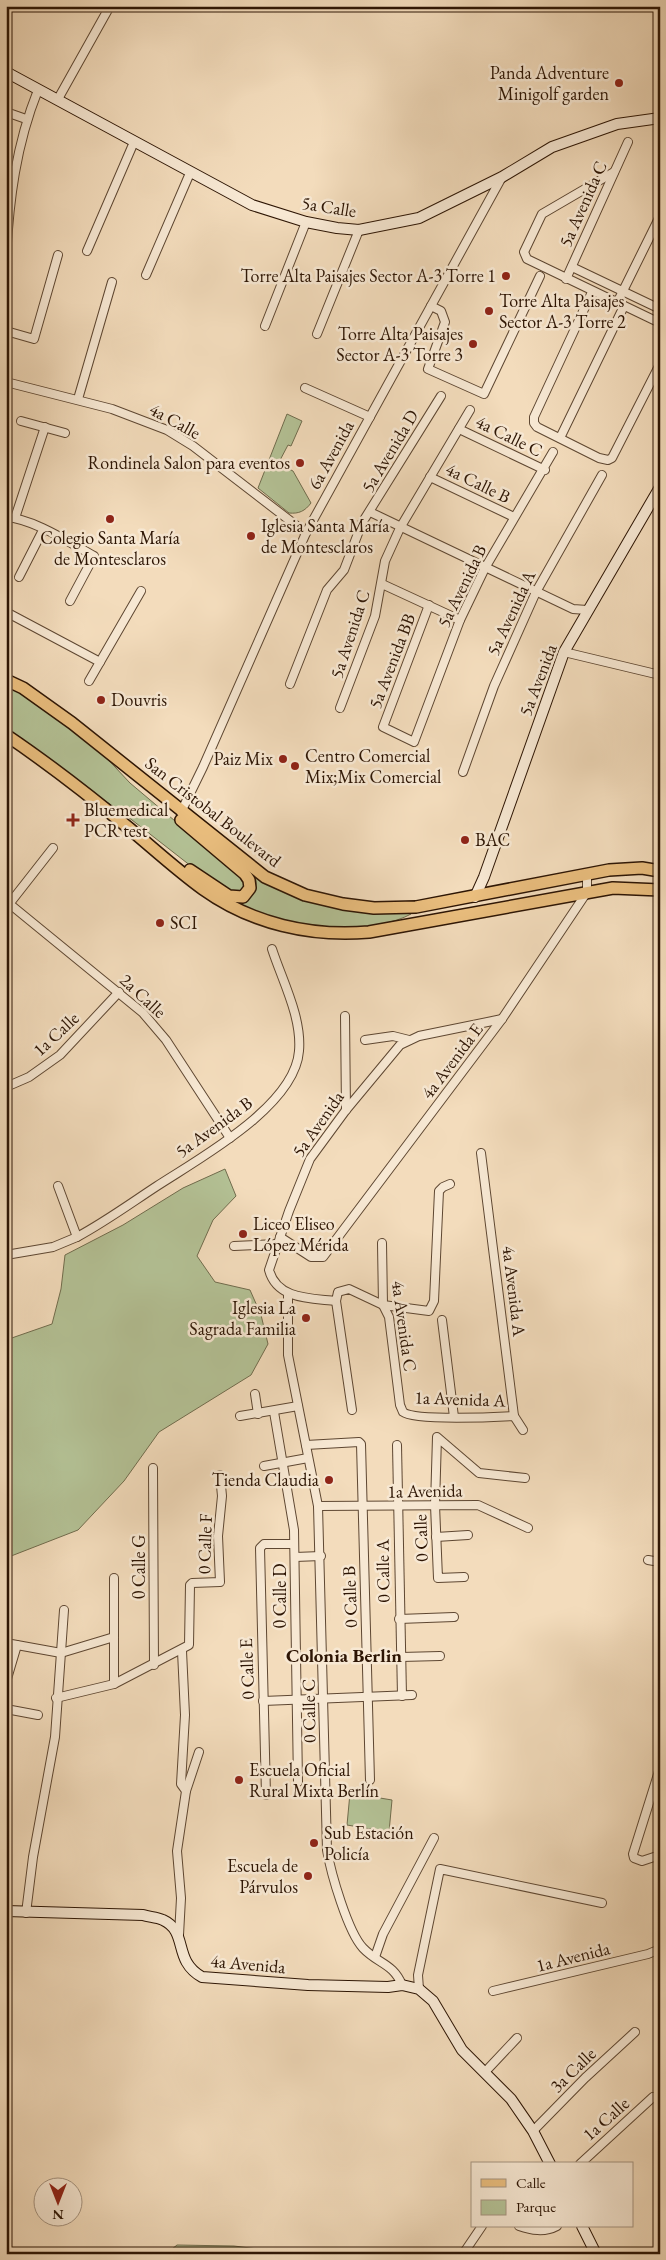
<svg xmlns="http://www.w3.org/2000/svg" width="666" height="2260" font-family="'EB Garamond',serif">
<style>
.green{fill:#b4c296;stroke:#706c4d}
.lines{fill:none;stroke-linecap:round;stroke-linejoin:round}
.street-casing{stroke:#5e4732;stroke-width:10}
.secondary-casing{stroke:#2d1504;stroke-width:12}
.primary-casing{stroke:#2d1504;stroke-width:14}
.street{stroke:#f7e8d3;stroke-width:8}
.secondary{stroke:#f7e8d3;stroke-width:10}
.primary{stroke:#eabe7e;stroke-width:11}
.poi-dot{fill:#8f2418;stroke:#f7e8d3;stroke-width:2}
.labels{text-anchor:middle;stroke-width:5;stroke-linejoin:round;paint-order:stroke}
.poi-label{font-size:18px;fill:#2d1504;stroke:#f7e8d3;text-anchor:start}
.street-label{font-size:18px;fill:#2d1504;stroke:#f7e8d3}
.neighbourhood-label{font-size:19px;font-weight:bold;fill:#2d1504;stroke:#f7e8d3}
</style>
<rect width="100%" height="100%" fill="#f3dcbc"/>
<filter id="stains"><feTurbulence type="fractalNoise" baseFrequency=".004" numOctaves="4"/><feColorMatrix values="0 0 0 0 .2 0 0 0 0 .09 0 0 0 0 .02 0 0 0 .5 -.17"/></filter>
<radialGradient id="worn" r=".72"><stop offset=".6" stop-color="#630" stop-opacity="0"/><stop offset="1" stop-color="#630" stop-opacity=".3"/></radialGradient>
<!-- green -->
<g class="green">
<path d="M287 414 302 421 291 446 288 445 278 464 293 471 311 503C305 511 299 514 289 513L258 488Z"/>
<path d="M6 684 43 707 100 751 130 783 245 880 242 891 236 893 230 892 205 877 132 820 6 730Z"/>
<path d="M254 874 275 886 411 914C377 933 306 930 270 918 258 913 246 908 234 903 251 899 261 892 254 874Z"/>
<path d="M225 1169 236 1196 213 1220 197 1256 215 1282 250 1290 261 1315 268 1344 251 1375 159 1432 124 1481 78 1530 6 1558V1340L52 1324 61 1289 65 1255 123 1225 183 1188Z"/>
<path d="M350 1793 392 1800 389 1832 347 1825Z"/>
<path d="M177 2245 234 2246 298 2254H166Z"/>
</g>
<g class="lines">
<!-- street casing -->
<g class="street-casing">
<g id="street">
<path d="M58 99 110 6"/>
<path d="M6 112 26 119"/>
<path d="M614 172 542 214 524 252 527 259 660 323"/>
<path d="M87 251 134 142"/>
<path d="M6 259C9 200 16 145 38 90"/>
<path d="M572 267 660 309"/>
<path d="M146 275 190 173"/>
<path d="M566 279 628 142"/>
<path d="M592 292 534 417V423L537 427 599 458 608 460 612 458 660 364"/>
<path d="M617 303 660 216"/>
<path d="M431 306 441 311 445 322 428 369 484 394 540 276"/>
<path d="M265 326 306 222"/>
<path d="M6 331 34 339 58 255"/>
<path d="M317 334 359 230"/>
<path d="M6 382 112 409 167 430 193 446 306 533"/>
<path d="M305 388 370 417"/>
<path d="M78 399 112 282"/>
<path d="M21 421 65 433"/>
<path d="M459 429 545 470"/>
<path d="M560 438 624 306"/>
<path d="M430 477 514 517"/>
<path d="M370 512 573 609 587 610"/>
<path d="M6 517C34 519 70 543 94 556L70 601"/>
<path d="M15 518 45 427"/>
<path d="M19 577 43 530"/>
<path d="M382 584 460 620"/>
<path d="M429 605 383 727 414 742 460 620 485 568 553 452"/>
<path d="M6 612 100 662"/>
<path d="M564 652 660 675"/>
<path d="M89 681 141 591"/>
<path d="M290 684 327 590 344 570 362 523 441 396"/>
<path d="M340 708 375 616 385 561 400 528 470 410"/>
<path d="M463 772 494 686 536 592 602 475"/>
<path d="M181 812 203 767 306 533 502 177"/>
<path d="M6 901 143 1013 166 1040 230 1138"/>
<path d="M6 908 53 848"/>
<path d="M345 1016 346 1110"/>
<path d="M365 1040 393 1036 409 1040"/>
<path d="M6 1087 29 1077 60 1055 119 992"/>
<path d="M481 1153 514 1416 523 1430"/>
<path d="M450 1184 443 1187 439 1191 434 1301 429 1311 383 1305 349 1289 338 1292 336 1301C311 1298 277 1300 269 1270L289 1211 310 1159 346 1110 400 1045 419 1036 502 1019"/>
<path d="M58 1186 77 1237"/>
<path d="M280 1237 311 1257H323L502 1019 587 892V873"/>
<path d="M382 1243 383 1305 389 1317 400 1405C401 1407 402 1410 403 1412 414 1421 497 1417 514 1416"/>
<path d="M234 1246 278 1244"/>
<path d="M6 1255 53 1247 77 1237C105 1222 131 1203 157 1186 200 1158 295 1106 299 1051 302 1017 282 980 272 949"/>
<path d="M288 1294V1355L318 1506 327 1850C331 1874 348 1932 363 1948 378 1964 393 1963 402 1985"/>
<path d="M336 1301 352 1410"/>
<path d="M442 1320 454 1417"/>
<path d="M255 1394 258 1414"/>
<path d="M274 1412 294 1530 298 1782"/>
<path d="M240 1416 298 1406"/>
<path d="M306 1445 359 1442 361 1444 370 1780"/>
<path d="M397 1445 402 1696"/>
<path d="M264 1466 308 1458"/>
<path d="M153 1468 154 1665"/>
<path d="M318 1506 478 1505 528 1528"/>
<path d="M436 1537 468 1535"/>
<path d="M295 1557 321 1556"/>
<path d="M648 1560 660 1562"/>
<path d="M464 1577 438 1578 435 1505 437 1437 479 1473 525 1478"/>
<path d="M114 1578V1684"/>
<path d="M399 1619 454 1617"/>
<path d="M6 1643 61 1653 114 1637"/>
<path d="M401 1657 440 1656"/>
<path d="M6 1682 17 1645"/>
<path d="M56 1698 114 1684 189 1645 190 1585 192 1583 220 1582 218 1536 222 1496 220 1475"/>
<path d="M263 1701 412 1695"/>
<path d="M6 1709 38 1715"/>
<path d="M660 1768 633 1854 634 1858 642 1861 660 1855"/>
<path d="M186 1791 199 1752"/>
<path d="M266 1795 260 1548 264 1544H294"/>
<path d="M26 1913 33 1857 55 1737 64 1610"/>
<path d="M179 1935 181 1898 177 1851 186 1791 181 1784 185 1715 182 1651"/>
<path d="M375 1957 383 1934 434 1838"/>
<path d="M419 1989 418 1975 440 1869 602 1903"/>
<path d="M493 1991 648 1954 660 1949"/>
<path d="M485 2072 517 2038"/>
<path d="M533 2131 585 2078 635 2032"/>
<path d="M580 2164 653 2097"/>
<path d="M519 2226C531 2230 544 2233 557 2226"/>
<path d="M463 2254 482 2226"/>
</g>
</g>
<!-- secondary casing -->
<g class="secondary-casing">
<g id="secondary">
<path d="M6 72 252 205 306 222 337 228 359 230 419 218 502 177 552 147 617 124 660 118"/>
<path d="M475 897 484 877 564 652 660 487"/>
<path d="M6 1911 143 1915C149 1917 157 1917 163 1920 189 1932 172 1960 202 1977L308 1985 388 1987 402 1985 419 1989 433 2001 462 2050 511 2099 533 2131 550 2164"/>
<path d="M582 2226 596 2254"/>
</g>
</g>
<!-- primary casing -->
<g class="primary-casing">
<g id="primary">
<path d="M6 680 23 688 72 723 265 877 305 895 343 904 374 908 416 907 609 870 642 868 660 871"/>
<path d="M6 735C49 764 90 796 130 829 154 849 178 871 203 889 252 924 311 937 369 932L613 888 660 890"/>
<path d="M181 820 245 874 249 880 250 888 243 897 229 896 190 870"/>
</g>
</g>
<!-- street -->
<use href="#street" class="street"/>
<!-- secondary -->
<use href="#secondary" class="secondary"/>
<!-- primary -->
<use href="#primary" class="primary"/>
</g>
<!-- markers -->
<g class="poi-dot">
<circle cx="619" cy="83" r="5"/>
<circle cx="506" cy="276" r="5"/>
<circle cx="489" cy="311" r="5"/>
<circle cx="473" cy="344" r="5"/>
<circle cx="300" cy="463" r="5"/>
<circle cx="110" cy="519" r="5"/>
<circle cx="251" cy="536" r="5"/>
<circle cx="101" cy="700" r="5"/>
<circle cx="283" cy="759" r="5"/>
<circle cx="295" cy="766" r="5"/>
<path d="M70.5 812.5h5v5h5v5h-5v5h-5v-5h-5v-5h5z"/>
<circle cx="465" cy="840" r="5"/>
<circle cx="160" cy="923" r="5"/>
<circle cx="243" cy="1234" r="5"/>
<circle cx="306" cy="1318" r="5"/>
<circle cx="329" cy="1480" r="5"/>
<circle cx="239" cy="1780" r="5"/>
<circle cx="314" cy="1843" r="5"/>
<circle cx="308" cy="1876" r="5"/>
</g>
<g class="labels">
<!-- poi labels -->
<g class="poi-label">
<text x="609" y="79" text-anchor="end">Panda Adventure<tspan x="609" dy="21">Minigolf garden</tspan></text>
<text x="496" y="282" text-anchor="end">Torre Alta Paisajes Sector A-3 Torre 1</text>
<text x="499" y="307">Torre Alta Paisajes<tspan x="499" dy="21">Sector A-3 Torre 2</tspan></text>
<text x="463" y="340" text-anchor="end">Torre Alta Paisajes<tspan x="463" dy="21">Sector A-3 Torre 3</tspan></text>
<text x="290" y="469" text-anchor="end">Rondinela Salon para eventos</text>
<text x="261" y="532">Iglesia Santa María<tspan x="261" dy="21">de Montesclaros</tspan></text>
<text x="110" y="544" text-anchor="middle">Colegio Santa María<tspan x="110" dy="21">de Montesclaros</tspan></text>
<text x="111" y="706">Douvris</text>
<text x="305" y="762">Centro Comercial<tspan x="305" dy="21">Mix;Mix Comercial</tspan></text>
<text x="273" y="765" text-anchor="end">Paiz Mix</text>
<text x="84" y="816">Bluemedical<tspan x="84" dy="21">PCR test</tspan></text>
<text x="475" y="846">BAC</text>
<text x="170" y="929">SCI</text>
<text x="253" y="1230">Liceo Eliseo<tspan x="253" dy="21">López Mérida</tspan></text>
<text x="296" y="1314" text-anchor="end">Iglesia La<tspan x="296" dy="21">Sagrada Familia</tspan></text>
<text x="319" y="1486" text-anchor="end">Tienda Claudia</text>
<text x="249" y="1776">Escuela Oficial<tspan x="249" dy="21">Rural Mixta Berlín</tspan></text>
<text x="324" y="1839">Sub Estación<tspan x="324" dy="21">Policía</tspan></text>
<text x="298" y="1872" text-anchor="end">Escuela de<tspan x="298" dy="21">Párvulos</tspan></text>
</g>
<!-- street labels -->
<g class="street-label">
<text transform="translate(583 204) rotate(-66)" y="6">5a Avenida C</text>
<text transform="translate(329 207) rotate(9)" y="6">5a Calle</text>
<text transform="translate(175 421) rotate(29)" y="6">4a Calle</text>
<text transform="translate(509 436) rotate(26)" y="6">4a Calle C</text>
<text transform="translate(390 451) rotate(-59)" y="6">5a Avenida D</text>
<text transform="translate(331 455) rotate(-61)" y="6">6a Avenida</text>
<text transform="translate(478 483) rotate(26)" y="6">4a Calle B</text>
<text transform="translate(462 586) rotate(-64)" y="6">5a Avenida B</text>
<text transform="translate(511 613) rotate(-65)" y="6">5a Avenida A</text>
<text transform="translate(350 634) rotate(-72)" y="6">5a Avenida C</text>
<text transform="translate(392 661) rotate(-69)" y="6">5a Avenida BB</text>
<text transform="translate(538 680) rotate(-69)" y="6">5a Avenida</text>
<text transform="translate(213 812) rotate(38)" y="6">San Cristobal Boulevard</text>
<text transform="translate(143 996) rotate(43)" y="6">2a Calle</text>
<text transform="translate(56 1034) rotate(-43)" y="6">1a Calle</text>
<text transform="translate(452 1061) rotate(-53)" y="6">4a Avenida E</text>
<text transform="translate(318 1124) rotate(-55)" y="6">5a Avenida</text>
<text transform="translate(214 1127) rotate(-36)" y="6">5a Avenida B</text>
<text transform="translate(514 1291) rotate(83)" y="6">4a Avenida A</text>
<text transform="translate(404 1326) rotate(82)" y="6">4a Avenida C</text>
<text transform="translate(460 1399) rotate(2)" y="6">1a Avenida A</text>
<text transform="translate(425 1491) rotate(-1)" y="6">1a Avenida</text>
<text transform="translate(421 1538) rotate(-92)" y="6">0 Calle</text>
<text transform="translate(205 1544) rotate(-88)" y="6">0 Calle F</text>
<text transform="translate(139 1567) rotate(-90)" y="6">0 Calle G</text>
<text transform="translate(383 1571) rotate(-91)" y="6">0 Calle A</text>
<text transform="translate(280 1596) rotate(-90)" y="6">0 Calle D</text>
<text transform="translate(350 1597) rotate(-92)" y="6">0 Calle B</text>
<text transform="translate(247 1669) rotate(-92)" y="6">0 Calle E</text>
<text transform="translate(309 1711) rotate(-91)" y="6">0 Calle C</text>
<text transform="translate(573 1957) rotate(-14)" y="6">1a Avenida</text>
<text transform="translate(248 1964) rotate(5)" y="6">4a Avenida</text>
<text transform="translate(573 2070) rotate(-44)" y="6">3a Calle</text>
<text transform="translate(606 2119) rotate(-42)" y="6">1a Calle</text>
</g>
<!-- neighbourhood labels -->
<g class="neighbourhood-label">
<text x="344" y="1662">Colonia Berlin</text>
</g>
</g>
<!-- margin -->
<rect width="666" height="2260" fill="none" stroke="#f3dcbc" stroke-width="25"/>
<rect x="8" y="8" width="651" height="2245" fill="none" stroke="#2d1504" stroke-width="2.5"/>
<rect x="12" y="12" width="641" height="2235" fill="none" stroke="#2d1504"/>
<!-- legend -->
<rect x="471" y="2162" width="162" height="65" fill="#f7e8d3" stroke="#a69480"/>
<rect x="481" y="2179" width="25" height="8" fill="#eabe7e" stroke="#a69480"/>
<text x="516" y="2188" font-size="15" fill="#2d1504">Calle</text>
<rect x="481" y="2200" width="25" height="15" fill="#b4c296" stroke="#a69480"/>
<text x="516" y="2212" font-size="15" fill="#2d1504">Parque</text>
<!-- north arrow -->
<g transform="translate(58 2202) rotate(180)"><circle r="24" fill="#f7e8d3" stroke="#a69480"/>
<path d="M0-4L9 19L0 12L-9 19Z" fill="#8f2418"/>
<text y="-8" font-size="14" font-weight="bold" text-anchor="middle" fill="#2d1504">N</text>
</g>
<rect width="100%" height="100%" filter="url(#stains)"/>
<rect width="100%" height="100%" fill="url(#worn)"/>
</svg>
